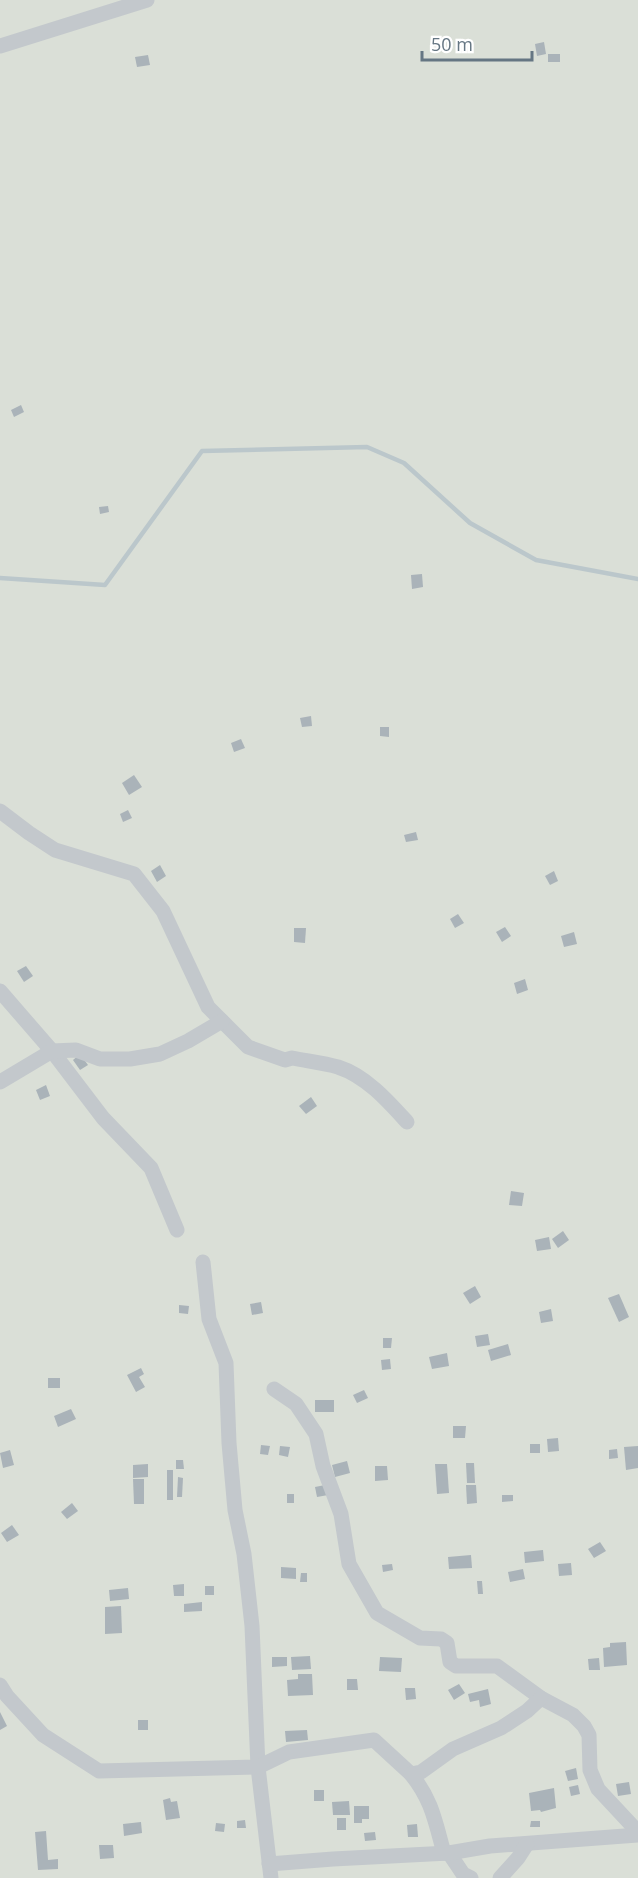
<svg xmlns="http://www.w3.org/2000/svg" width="638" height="1878" font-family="'Open Sans',sans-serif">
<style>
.green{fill:#dadfd7}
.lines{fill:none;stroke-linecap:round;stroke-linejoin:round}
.stream{stroke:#bbc7cb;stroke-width:4.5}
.building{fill:#aab3b9}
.minor{stroke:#c3c8cc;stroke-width:15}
</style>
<rect width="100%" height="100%" fill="#fafaf8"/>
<!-- green -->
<rect class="green" x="0" y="0" width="638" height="1878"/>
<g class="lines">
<!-- stream -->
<path class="stream" d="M0 578 105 585 202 451 367 447 404 463 470 523 536 560 638 579"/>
</g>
<!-- building -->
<g class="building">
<path d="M544 42 546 54 537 56 535 44Z"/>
<rect x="548" y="54" width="12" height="8"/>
<path d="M148 55 150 65 137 67 135 57Z"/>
<path d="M21 405 24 412 14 417 11 410Z"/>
<path d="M108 506 109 512 100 514 99 507Z"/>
<path d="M422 574 423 587 412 589 411 575Z"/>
<path d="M311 716 312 726 302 727 300 718Z"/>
<path d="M380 727H389V737L380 736Z"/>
<path d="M241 739 245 748 234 752 231 743Z"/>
<path d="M134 775 142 787 129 795 122 783Z"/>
<path d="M128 810 132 818 123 822 120 814Z"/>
<path d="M416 832 418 840 406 842 404 835Z"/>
<path d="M160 865 166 876 157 882 151 871Z"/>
<path d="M554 871 558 881 550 885 545 876Z"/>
<path d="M458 914 464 923 455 928 450 919Z"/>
<path d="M505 927 511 936 502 942 496 932Z"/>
<path d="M294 928H306L305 943 294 942Z"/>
<path d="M574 932 577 944 564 947 561 936Z"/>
<path d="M26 966 33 976 24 982 17 971Z"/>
<path d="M525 979 528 990 517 994 514 983Z"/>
<path d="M80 1054 88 1065 80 1070 73 1060Z"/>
<path d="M46 1085 50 1096 40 1100 36 1090Z"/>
<path d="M311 1097 317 1106 306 1114 299 1106Z"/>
<path d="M511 1191 524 1193 522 1206 509 1205Z"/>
<path d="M563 1231 569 1240 558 1248 552 1239Z"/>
<path d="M549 1237 551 1249 537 1251 535 1240Z"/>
<path d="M475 1286 481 1297 470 1304 463 1293Z"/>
<path d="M619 1294 629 1317 619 1322 608 1298Z"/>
<path d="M261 1302 263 1313 252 1315 250 1304Z"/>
<path d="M179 1305 189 1306 188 1314 179 1313Z"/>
<path d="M551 1309 553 1321 541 1323 539 1312Z"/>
<path d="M488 1334 490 1345 477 1347 475 1336Z"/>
<path d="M383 1338H392L391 1348H383Z"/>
<path d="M508 1344 511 1355 491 1361 488 1350Z"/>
<path d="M447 1353 449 1366 432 1369 429 1357Z"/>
<path d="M390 1359 391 1369 382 1370 381 1360Z"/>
<path d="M141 1368 144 1374 139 1377 145 1387 136 1392 127 1375Z"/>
<rect x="48" y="1378" width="12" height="10"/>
<path d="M364 1390 368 1398 357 1403 353 1395Z"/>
<rect x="315" y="1400" width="19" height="12"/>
<path d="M71 1409 76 1419 58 1427 54 1416Z"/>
<path d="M453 1426H466L465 1438H453Z"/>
<path d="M558 1438 559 1451 548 1452 547 1439Z"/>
<rect x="530" y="1444" width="10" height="9"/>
<path d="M261 1445 270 1446 268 1455 260 1454Z"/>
<path d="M280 1446 290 1447 288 1457 279 1455Z"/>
<path d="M638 1446V1468L626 1470 624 1447Z"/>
<path d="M617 1449 618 1458 609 1459V1450Z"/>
<path d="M10 1450 14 1465 3 1468 0 1453Z"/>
<path d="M176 1460H183L184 1469H176Z"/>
<path d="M347 1461 350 1473 335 1477 332 1465Z"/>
<path d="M466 1463H474L475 1483H467Z"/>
<path d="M148 1464V1477L133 1478V1465Z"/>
<path d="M435 1464H447L449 1493 437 1494Z"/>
<path d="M375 1466H387L388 1480 375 1481Z"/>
<rect x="167" y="1470" width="6" height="30"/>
<path d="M178 1477 183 1478 182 1497H177Z"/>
<path d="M133 1479H144V1504H134Z"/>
<path d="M325 1485 328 1495 317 1497 315 1487Z"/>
<path d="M466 1485H476L477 1503 467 1504Z"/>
<rect x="287" y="1494" width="7" height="9"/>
<path d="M502 1495H513V1501L502 1502Z"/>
<path d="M72 1503 78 1511 67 1519 61 1512Z"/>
<path d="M12 1525 19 1535 7 1542 1 1533Z"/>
<path d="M600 1542 606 1551 594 1558 588 1549Z"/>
<path d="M543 1550 544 1561 525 1563 524 1552Z"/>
<path d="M471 1555 472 1568 449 1569 448 1557Z"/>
<path d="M571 1563 572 1575 559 1576 558 1564Z"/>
<path d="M392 1564 393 1570 383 1572 382 1565Z"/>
<path d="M281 1567 296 1568V1579L281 1578Z"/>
<path d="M523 1569 525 1579 510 1582 508 1572Z"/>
<path d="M301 1573H307V1582H300Z"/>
<path d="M477 1581H482L483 1594H478Z"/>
<path d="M184 1584V1596H174L173 1585Z"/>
<rect x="205" y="1586" width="9" height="9"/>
<path d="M128 1588 129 1599 110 1601 109 1590Z"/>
<path d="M202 1602V1611L184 1612V1604Z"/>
<path d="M121 1606 122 1633 105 1634V1607Z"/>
<path d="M626 1642 627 1665 604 1667 603 1648 610 1647V1643Z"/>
<path d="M310 1656 311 1669 292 1670 291 1657Z"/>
<path d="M272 1657H287V1666L272 1667Z"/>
<path d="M380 1657 402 1658 401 1672 379 1671Z"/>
<path d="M599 1658 600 1670H589L588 1659Z"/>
<path d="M298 1674H312L313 1695 288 1696 287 1680 298 1679Z"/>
<path d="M347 1679H357L358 1690H347Z"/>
<path d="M459 1684 465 1693 454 1700 448 1690Z"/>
<path d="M405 1688H415L416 1699 406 1700Z"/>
<path d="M488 1689 491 1704 480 1707 479 1700 470 1702 468 1694Z"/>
<path d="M0 1712 7 1726 0 1730Z"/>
<rect x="138" y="1720" width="10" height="10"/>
<path d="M307 1730 308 1740 286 1742 285 1731Z"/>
<path d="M576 1768 578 1779 568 1781 565 1771Z"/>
<path d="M629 1782 631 1794 618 1796 616 1784Z"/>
<path d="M578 1785 580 1794 571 1796 569 1787Z"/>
<path d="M554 1788 556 1808 541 1812 540 1810 531 1811 529 1793Z"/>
<rect x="314" y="1790" width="10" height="11"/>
<path d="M170 1798 171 1802 177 1801 180 1818 166 1820 163 1800Z"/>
<path d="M349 1801 350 1815H333L332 1802Z"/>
<path d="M354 1806H369V1819H362V1823H354Z"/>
<rect x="337" y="1818" width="9" height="12"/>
<path d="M245 1820 246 1828H237V1821Z"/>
<path d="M531 1821H540V1827H530Z"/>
<path d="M141 1822 142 1833 124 1836 123 1824Z"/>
<path d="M216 1823 225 1824 224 1832 215 1831Z"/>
<path d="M417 1824 418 1837H408L407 1825Z"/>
<path d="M46 1831 48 1860 58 1859V1869L38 1870 35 1832Z"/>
<path d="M375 1832 376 1840 365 1841 364 1833Z"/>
<path d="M99 1845H113L114 1858 100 1859Z"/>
</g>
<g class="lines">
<!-- minor -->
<g class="minor">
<path d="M0 46 147 0"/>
<path d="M0 811 29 833 55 850 134 874 163 911 208 1007 248 1047 285 1060 292 1058C307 1061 324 1063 338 1067 366 1076 388 1101 407 1122"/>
<path d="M0 991 52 1051 103 1118 151 1168 177 1230"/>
<path d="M0 1082 52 1051 76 1050 100 1059H130L160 1054 188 1041 222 1021"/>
<path d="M203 1262 209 1319 226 1363 229 1443 235 1510 244 1554 252 1626 258 1767 271 1878"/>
<path d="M274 1389 296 1404 316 1434 323 1466 341 1514 349 1564 377 1613 420 1638 441 1639 447 1643 450 1662 456 1666H497L541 1698 573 1715 584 1726 589 1735 590 1770 598 1789 638 1832"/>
<path d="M0 1685 7 1696 43 1735 99 1771 258 1767 289 1752 374 1740 411 1774 421 1772 453 1749 501 1728 527 1711 541 1698"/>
<path d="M411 1774C432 1800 435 1821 444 1853"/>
<path d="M449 1853 463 1874 471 1878"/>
<path d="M269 1864 333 1859 449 1853 490 1846 638 1835"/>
<path d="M500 1878 518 1858 527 1844"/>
</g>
</g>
<!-- scale -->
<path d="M422 51v9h110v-9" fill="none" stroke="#657683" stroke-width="3"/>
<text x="431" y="51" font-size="18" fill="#657683" stroke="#ffffff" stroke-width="4.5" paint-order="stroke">50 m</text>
</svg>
